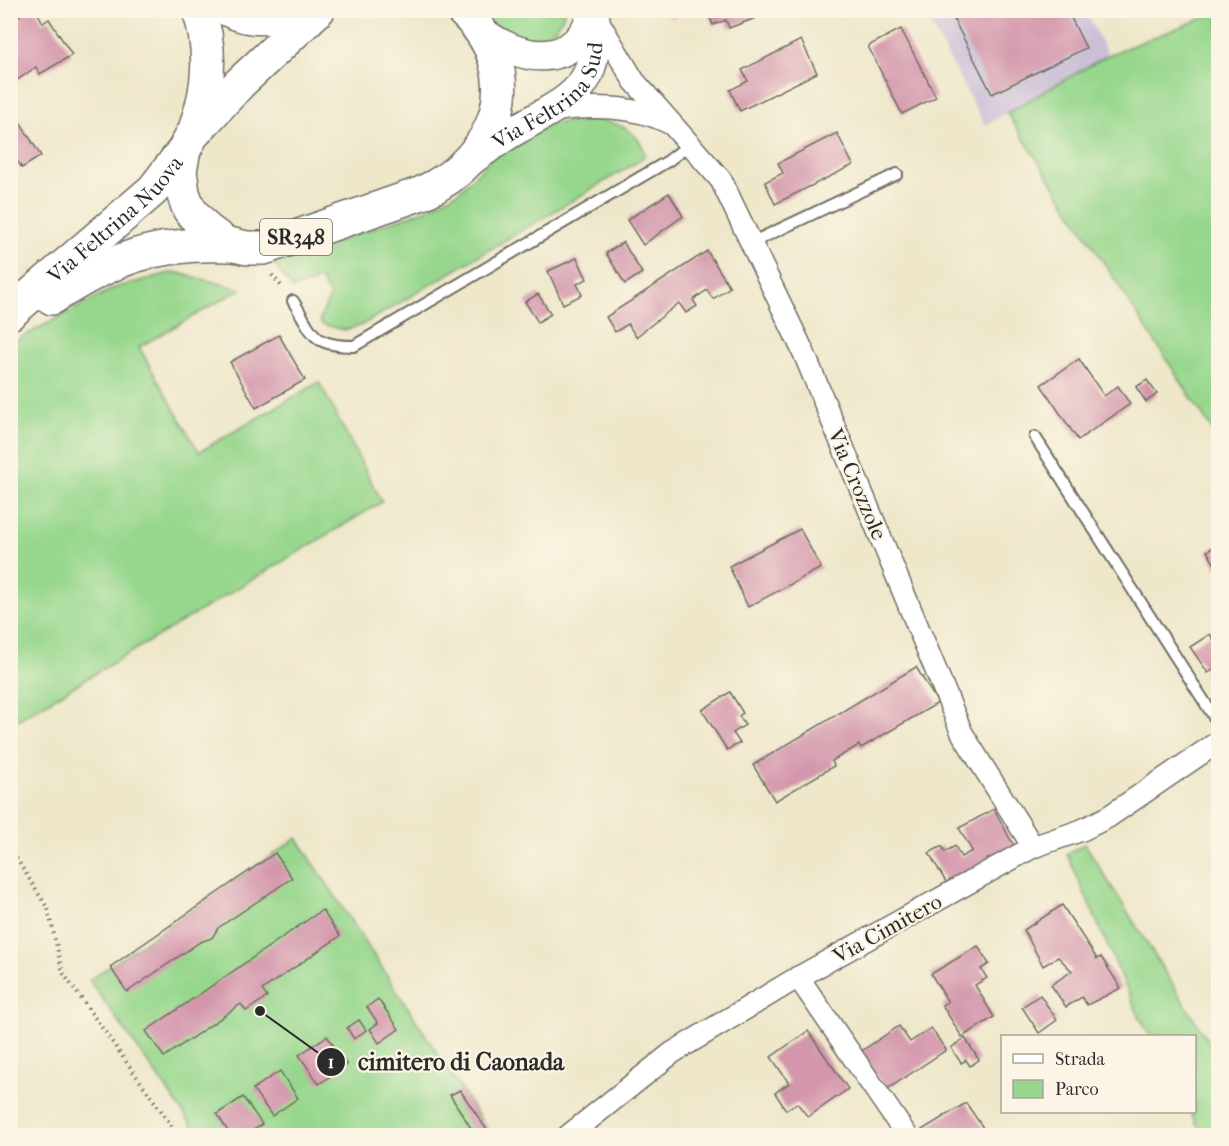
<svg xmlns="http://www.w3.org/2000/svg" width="1229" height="1146" font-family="'IM FELL French Canon',serif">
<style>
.industrial{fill:#cabfd7}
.green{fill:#97d78d;stroke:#61815c;stroke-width:1.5}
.building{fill:#d396ab}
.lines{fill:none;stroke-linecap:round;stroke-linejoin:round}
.lane-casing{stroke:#6f6d63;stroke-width:14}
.street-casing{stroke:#6f6d63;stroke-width:24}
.secondary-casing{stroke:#6f6d63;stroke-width:33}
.primary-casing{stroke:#6f6d63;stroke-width:36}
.path{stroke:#6f6d63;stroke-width:4;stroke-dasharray:1.5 4.5;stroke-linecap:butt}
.lane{stroke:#fff;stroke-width:10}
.street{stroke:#fff;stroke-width:21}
.secondary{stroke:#fff;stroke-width:30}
.primary{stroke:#fff;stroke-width:33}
.labels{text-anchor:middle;stroke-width:4.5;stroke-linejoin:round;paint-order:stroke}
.shield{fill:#fcf5e5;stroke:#6a6863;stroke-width:1.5}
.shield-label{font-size:21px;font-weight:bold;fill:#2b2b2b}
.street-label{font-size:22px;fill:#2b2b2b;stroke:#fcf5e5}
.leader{fill:none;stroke:#2b2b2b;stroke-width:2}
.callout-dot{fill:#2b2b2b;stroke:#fcf5e5;stroke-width:2}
.mark-label{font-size:18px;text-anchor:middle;font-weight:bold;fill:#fff}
.callout-label{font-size:24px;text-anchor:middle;font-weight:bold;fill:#2b2b2b;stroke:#fcf5e5;stroke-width:4.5;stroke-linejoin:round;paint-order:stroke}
</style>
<rect width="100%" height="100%" fill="#fcf5e5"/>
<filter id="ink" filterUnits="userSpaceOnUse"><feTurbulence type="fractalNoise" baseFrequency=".0167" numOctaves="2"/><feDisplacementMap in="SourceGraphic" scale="12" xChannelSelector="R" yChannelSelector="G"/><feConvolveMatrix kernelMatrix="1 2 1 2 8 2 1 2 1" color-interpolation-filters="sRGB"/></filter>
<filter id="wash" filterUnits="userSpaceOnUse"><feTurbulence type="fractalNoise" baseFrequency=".008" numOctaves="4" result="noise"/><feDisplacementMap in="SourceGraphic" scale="24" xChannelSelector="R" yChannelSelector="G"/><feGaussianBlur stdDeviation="1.35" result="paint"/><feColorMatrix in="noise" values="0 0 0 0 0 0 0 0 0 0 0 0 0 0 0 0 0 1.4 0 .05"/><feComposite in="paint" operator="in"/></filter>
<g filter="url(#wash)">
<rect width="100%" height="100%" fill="#eee7ca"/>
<!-- industrial -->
<path class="industrial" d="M923 11H1085L1108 55 985 125Z"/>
<!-- green -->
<g class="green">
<path d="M484 11H565C556 41 524 44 500 28 494 24 489 16 484 11Z"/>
<path d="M1218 12V439L1007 113 1108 55Z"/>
<path d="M588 119C615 121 639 128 645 155L636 163 362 325 344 330 321 324 320 319 330 296 320 279 293 289 273 263 428 209 458 192 498 153 551 124Z"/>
<path d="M174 272 241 289 139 347 199 452 319 382 382 502 11 724V343L114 288Z"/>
<path d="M297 838 491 1135H199L89 980Z"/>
<path d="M1085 844 1218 1057V1135H1203L1190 1112H1194V1036H1150L1137 1012 1067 854Z"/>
</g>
<g id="blocks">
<!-- building -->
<g class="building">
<path d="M28 10H36L43 23 49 19 72 55 40 74 36 67 10 85V22Z"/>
<path d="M668 10H687L671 18Z"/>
<path d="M707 10H760L761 11 756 12 758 17 729 28 726 20 713 25Z"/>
<path d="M949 10H1067L1086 48 992 94Z"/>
<path d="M901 29 936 97 902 114 868 46Z"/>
<path d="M801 40 817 73 740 111 730 90 748 81 742 70Z"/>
<path d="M10 106 41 156 22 168 10 150Z"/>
<path d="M837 133 853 165 775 204 765 182 783 173 778 163Z"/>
<path d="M669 193 683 216 643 245 627 220Z"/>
<path d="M623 242 642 273 625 284 606 253Z"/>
<path d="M707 251 730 287 713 299 707 290 693 300 697 306 686 313 679 303 636 337 628 324 615 332 606 317Z"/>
<path d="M577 258 587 279 577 284 582 295 563 304 548 271Z"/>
<path d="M538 294 551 314 538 322 525 302Z"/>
<path d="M279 335 305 380 256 408 230 362Z"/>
<path d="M1079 359 1104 396 1118 386 1130 404 1078 440 1041 385Z"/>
<path d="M1147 380 1157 394 1146 402 1136 387Z"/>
<path d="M800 529 821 568 748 607 729 566Z"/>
<path d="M1217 545 1218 547V570L1207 551Z"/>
<path d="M1210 634 1215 642 1218 639V666L1208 673 1190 647Z"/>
<path d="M916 667 938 703 861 748 859 745 832 761 834 766 775 801 753 765Z"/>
<path d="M730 692 743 713 739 716 745 725 733 733 740 743 727 750 702 710Z"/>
<path d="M994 809 1014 846 950 889 929 853 942 846 945 852 955 846 961 857 972 851 959 828Z"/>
<path d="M275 853 292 878 218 928 212 938 200 942 127 992 110 967Z"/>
<path d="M1062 905 1097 959 1101 957 1121 988 1087 1005 1082 997 1066 1007 1051 985 1072 971 1058 957 1043 966 1024 930Z"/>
<path d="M322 910 340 936 262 990 267 997 246 1011 241 1004 164 1057 146 1031Z"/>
<path d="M978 946 989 964 981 969 987 978 975 985 994 1017 962 1037 942 1005 948 1002 931 974Z"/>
<path d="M1040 995 1057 1020 1039 1033 1022 1007Z"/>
<path d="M378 999 399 1029 379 1043 370 1029 378 1023 367 1007Z"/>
<path d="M359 1020 366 1030 354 1039 347 1028Z"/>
<path d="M899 1026 910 1042 931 1028 946 1050 886 1090 860 1052Z"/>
<path d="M808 1031 848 1089 808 1117 797 1103 786 1110 775 1093 789 1083 771 1057Z"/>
<path d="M327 1036 347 1065 319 1084 299 1055Z"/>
<path d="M965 1038 979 1060 970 1066 966 1060 961 1063 951 1048Z"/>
<path d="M280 1071 298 1098 272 1116 253 1089Z"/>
<path d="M460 1090 491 1136H476L450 1095Z"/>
<path d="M243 1097 262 1124 245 1136H231L217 1114Z"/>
<path d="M966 1103 986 1132 981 1136H919L917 1133Z"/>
</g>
</g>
</g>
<g filter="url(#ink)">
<use href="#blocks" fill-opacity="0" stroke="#6f6d63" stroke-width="1.5"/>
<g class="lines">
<!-- lane casing -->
<g class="lane-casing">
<g id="lane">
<path d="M751 243 897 174"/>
<path d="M293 301C314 334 311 346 354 346L668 161 690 144"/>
<path d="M1035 437 1218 723"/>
</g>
</g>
<!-- street casing -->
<g class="street-casing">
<g id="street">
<path d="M597 19 634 81 721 180 803 351 962 733 1033 847"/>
<path d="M552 111C589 105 635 105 669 123"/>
<path d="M798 977 907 1136"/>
<path d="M568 1136 672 1053 790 982 1033 847 1082 830 1108 817 1218 742"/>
</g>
</g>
<!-- secondary casing -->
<g class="secondary-casing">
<g id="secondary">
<path d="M479 30C518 61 575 72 593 13"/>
<path id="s1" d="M471 160C486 149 501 138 517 129 579 94 599 89 594 10"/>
</g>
</g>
<!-- primary casing -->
<g class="primary-casing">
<g id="primary">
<path d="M229 10C254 23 284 18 310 10"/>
<path d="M318 10 240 83 192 135 184 150 180 171 183 193 189 209 206 229 225 243 247 248H264L422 193C499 158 530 73 462 10"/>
<path d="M196 126C210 87 212 50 199 10"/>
<path d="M52 298C115 257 156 242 231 245"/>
<path id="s2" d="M10 313 153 190 184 150"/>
</g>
</g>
<!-- path -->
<g class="path">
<path d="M272 275 283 288"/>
<path d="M10 848 48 909 63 973 179 1136"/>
</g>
<!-- lane -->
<use href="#lane" class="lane"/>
<!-- street -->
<use href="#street" class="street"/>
<!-- secondary -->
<use href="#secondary" class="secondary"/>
<!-- primary -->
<use href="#primary" class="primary"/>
</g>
</g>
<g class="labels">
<!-- shield labels -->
<rect class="shield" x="260" y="219" width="72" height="36" rx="4.5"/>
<g class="shield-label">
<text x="296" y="244">SR348</text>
</g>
<!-- street labels -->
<g class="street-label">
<text dy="8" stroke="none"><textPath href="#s1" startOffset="104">Via Feltrina Sud</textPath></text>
<text dy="8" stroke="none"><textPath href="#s2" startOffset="141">Via Feltrina Nuova</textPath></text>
<text transform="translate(858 484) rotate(67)" y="8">Via Crozzole</text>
<text transform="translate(887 928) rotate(-29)" y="8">Via Cimitero</text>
</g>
</g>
<!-- callouts -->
<path class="leader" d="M260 1011L331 1062"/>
<g class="callout-dot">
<circle cx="260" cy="1011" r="6"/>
<circle cx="331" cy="1062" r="15"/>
</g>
<g class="mark-label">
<text x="331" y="1068">1</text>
</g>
<g class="callout-label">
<text x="461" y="1070">cimitero di Caonada</text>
</g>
<!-- margin -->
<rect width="1229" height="1146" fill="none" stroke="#fcf5e5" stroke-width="36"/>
<!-- legend -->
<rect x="1001" y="1035" width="195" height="78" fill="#fcf5e5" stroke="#a8a49b" stroke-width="1.5"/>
<rect x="1013" y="1054" width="30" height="9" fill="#ffffff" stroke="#a8a49b" stroke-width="1.5"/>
<text x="1055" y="1065" font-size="18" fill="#2b2b2b">Strada</text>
<rect x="1013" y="1080" width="30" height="18" fill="#97d78d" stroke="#a8a49b" stroke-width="1.5"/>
<text x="1055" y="1095" font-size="18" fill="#2b2b2b">Parco</text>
</svg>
